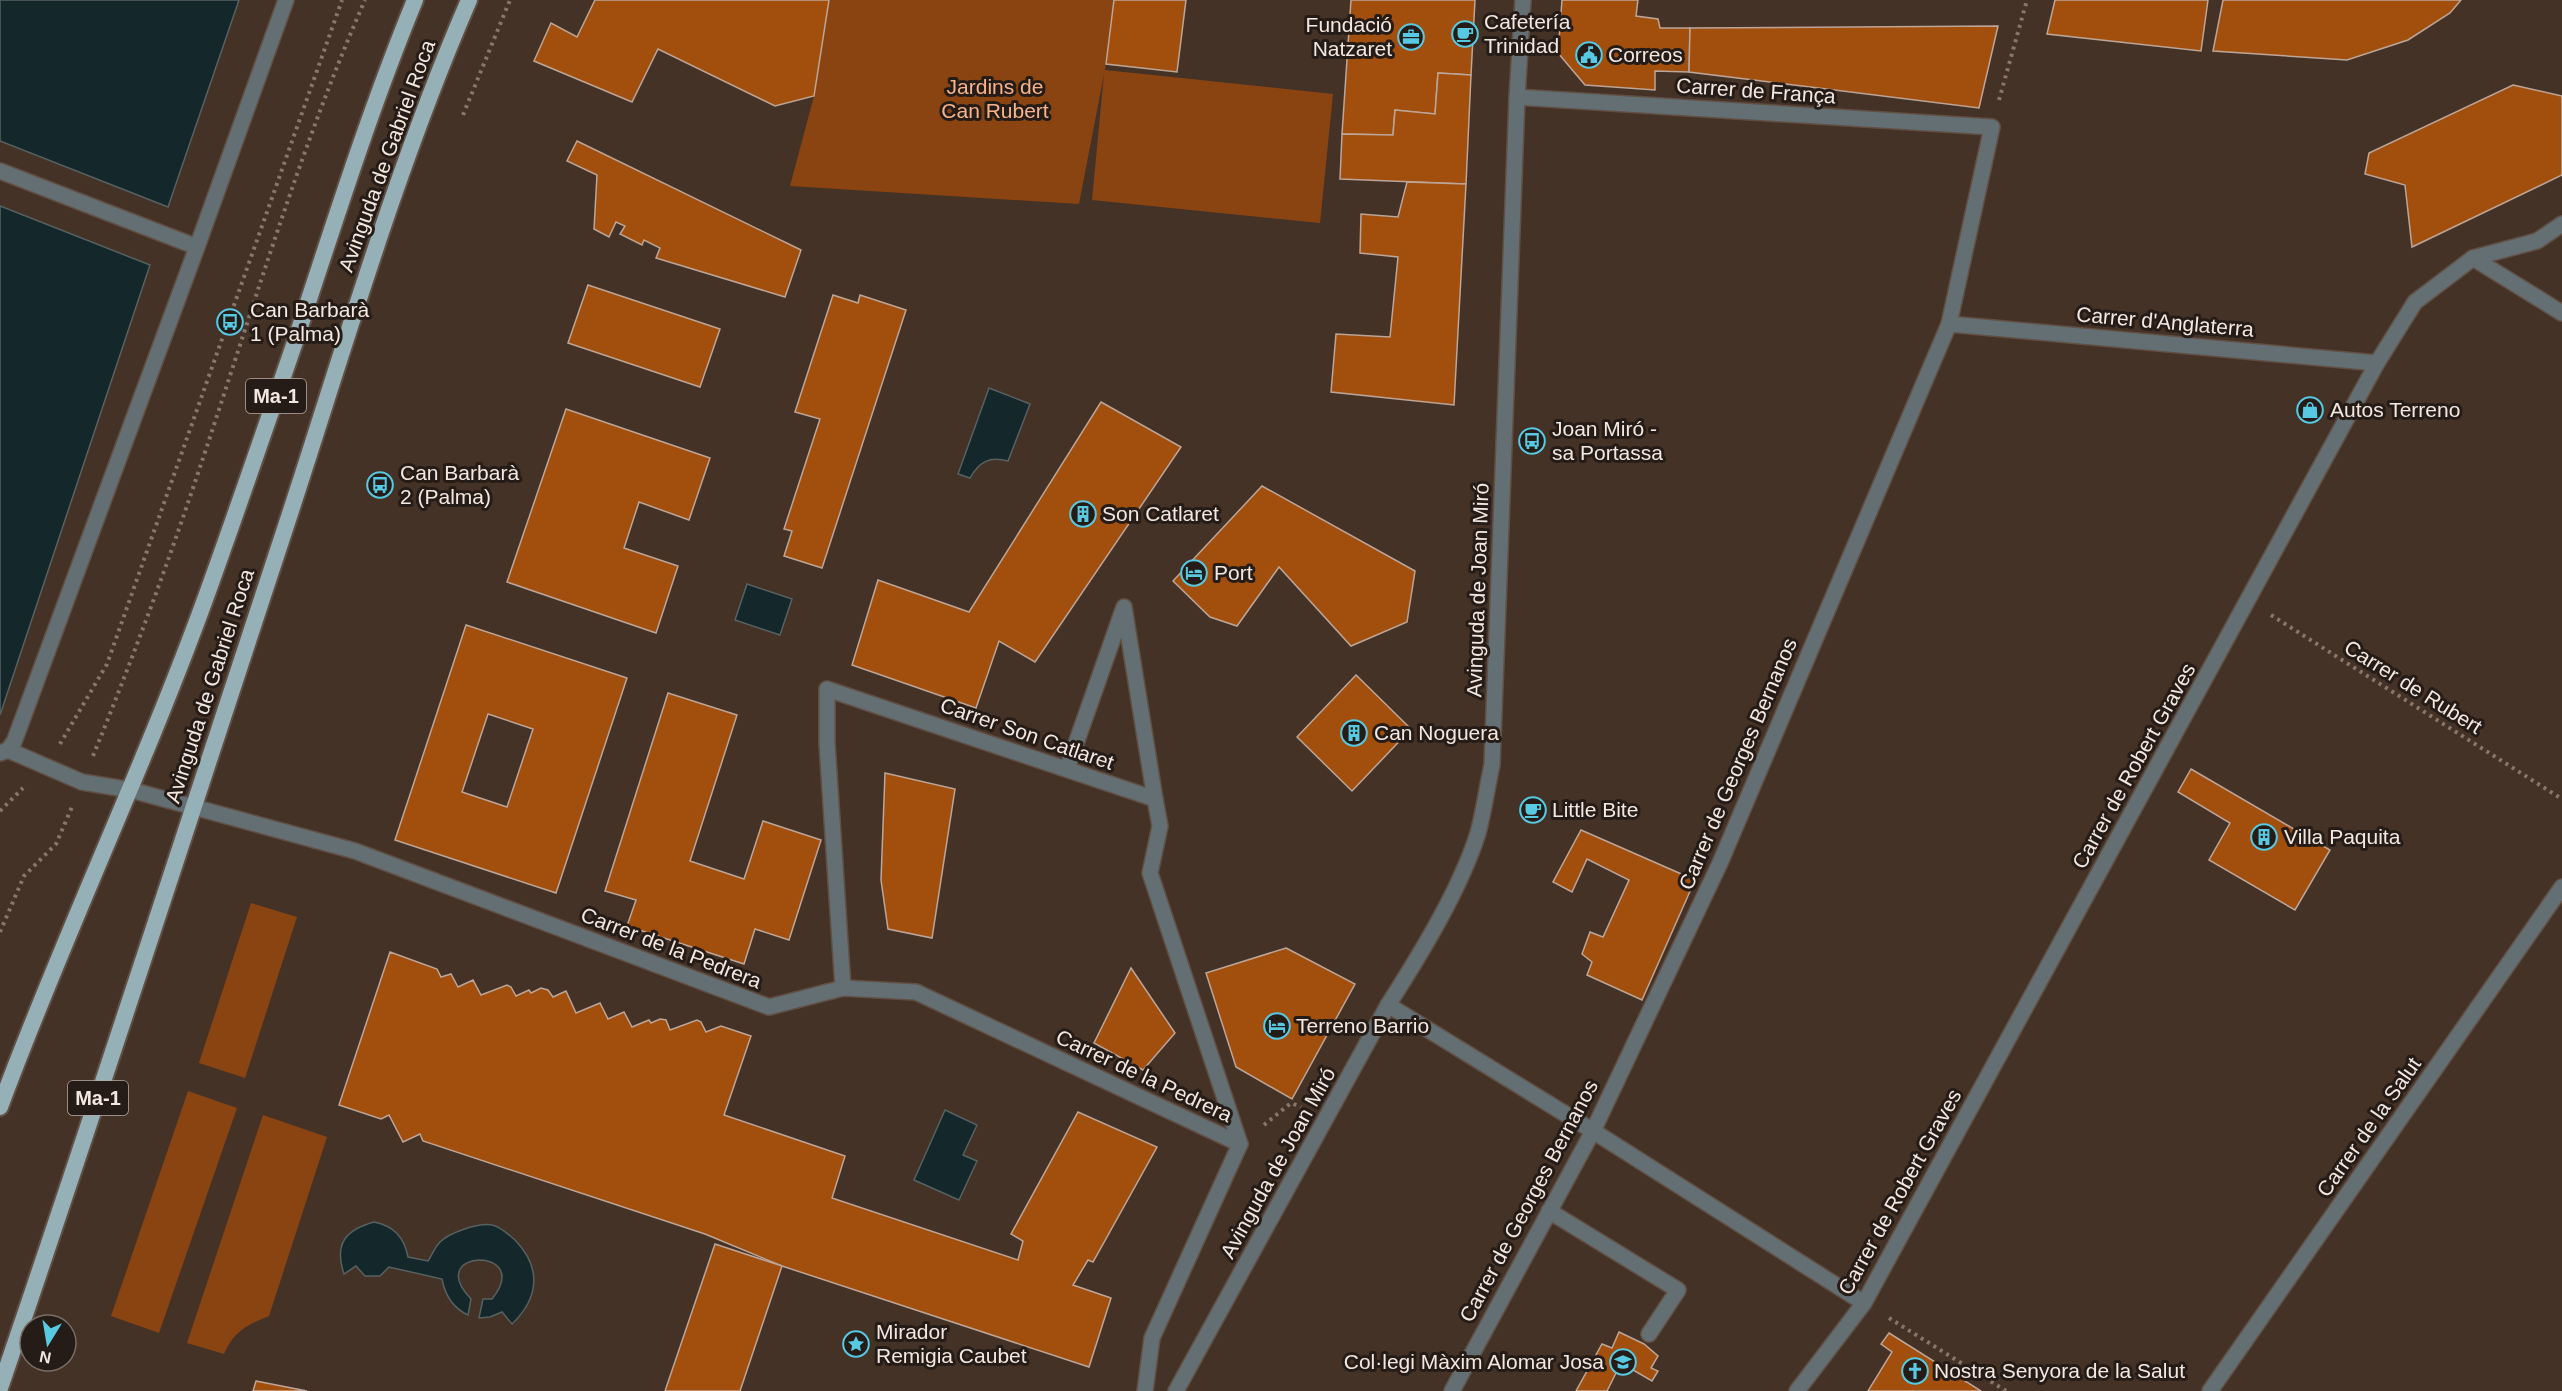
<svg xmlns="http://www.w3.org/2000/svg" width="2562" height="1391" font-family="Arial,sans-serif">
<style>
.green{fill:#894412}
.water{fill:#14272b;stroke:#576161;stroke-width:1.5}
.building{fill:#a24f0e;stroke:#bda598;stroke-width:1.5;fill-rule:evenodd}
.lines{fill:none;stroke-linecap:round;stroke-linejoin:round}
.service-casing{stroke:#614f45;stroke-width:18}
.minor-casing{stroke:#614f45;stroke-width:18}
.tertiary-casing{stroke:#614f45;stroke-width:18}
.trunk-casing{stroke:#614f45;stroke-width:20}
.path{stroke:#87766d;stroke-width:4;stroke-dasharray:3 4.5;stroke-linecap:butt}
.service{stroke:#636f72;stroke-width:15}
.minor{stroke:#636f72;stroke-width:15}
.tertiary{stroke:#636f72;stroke-width:15}
.trunk{stroke:#95b0b6;stroke-width:16}
.labels{text-anchor:middle;stroke-width:6;stroke-linejoin:round;paint-order:stroke}
.shield{fill:#251c17;stroke:#b6aaa4;stroke-width:1.5}
.shield-label{font-size:20px;font-weight:bold;fill:#f4e7e0}
.poi-label{font-size:21px;fill:#f4e7e0;stroke:#251c17;text-anchor:start}
.park-label{font-size:21px;fill:#f7b38b;stroke:#251c17}
.street-label{font-size:21px;fill:#f4e7e0;stroke:#251c17}
</style>
<rect width="100%" height="100%" fill="#453227"/>
<!-- green -->
<g class="green">
<path d="M829 0H1114L1105 70 1333 94 1320 223 1092 200 1104 74 1079 204 790 186 814 96Z"/>
<path d="M251 903 297 917 245 1078 199 1063Z"/>
<path d="M188 1091 237 1108 159 1333 111 1316Z"/>
<path d="M263 1115 327 1137 269 1316C247 1325 234 1331 224 1354L187 1343Z"/>
</g>
<!-- water -->
<g class="water">
<path d="M0 0H239L168 207 0 141Z"/>
<path d="M0 206 150 265 0 715Z"/>
<path d="M989 388 1030 404 1008 461C989 456 979 462 970 478L958 474Z"/>
<path d="M747 584 792 599 780 635 735 620Z"/>
<path d="M945 1110 977 1125 963 1155 977 1161 959 1200 914 1180Z"/>
<path d="M374 1222C394 1226 404 1237 408 1257L428 1261C432 1255 435 1247 440 1242 449 1233 479 1222 492 1225 500 1226 509 1235 515 1240 542 1268 539 1298 512 1324L502 1312 490 1317 479 1318 483 1299H492C535 1246 422 1248 471 1299L468 1315C453 1308 445 1295 442 1279L389 1267 380 1276H365L356 1266 344 1274C334 1244 345 1230 374 1222Z"/>
</g>
<!-- building -->
<g class="building">
<path d="M595 0H829L814 96 775 106 658 49 632 102 534 61 551 23 577 37Z"/>
<path d="M1114 0H1186L1177 72 1106 64Z"/>
<path d="M1351 0H1475L1471 75 1438 73 1435 114 1395 110 1393 135 1342 134Z"/>
<path d="M1562 0H1638L1636 16 1658 19 1660 28H1690L1689 72 1655 71V90L1585 85 1558 53Z"/>
<path d="M2055 0H2208L2201 51 2047 34Z"/>
<path d="M2223 0H2461L2450 13 2408 40 2347 60 2213 51Z"/>
<path d="M1998 26 1979 108 1689 72 1690 28Z"/>
<path d="M1438 73 1471 75 1466 184 1340 179 1342 134 1393 135 1395 110 1435 114Z"/>
<path d="M2513 85 2562 96V175L2412 247 2405 185 2365 174 2369 153Z"/>
<path d="M577 141 801 250 785 297 656 258 660 248 644 240 642 245 620 234 625 226 616 222 609 237 594 229 597 175 567 161Z"/>
<path d="M1407 182 1466 184 1454 405 1331 392 1336 334 1390 337 1398 257 1360 253 1361 214 1398 217Z"/>
<path d="M588 285 720 329 700 387 568 343Z"/>
<path d="M833 295 858 303 860 295 906 310 822 568 784 556 792 531 784 529 820 419 795 412Z"/>
<path d="M1101 402 1181 447 1035 662 999 641 976 708 852 665 878 580 969 612Z"/>
<path d="M566 409 710 458 689 520 639 502 624 548 678 566 656 633 507 582Z"/>
<path d="M1262 486 1415 571 1407 622 1351 646 1279 567 1237 626 1210 617 1173 581Z"/>
<path d="M466 625 627 678 556 893 395 840ZM488 714 533 729 507 807 462 792Z"/>
<path d="M1356 675 1411 729 1352 791 1297 737Z"/>
<path d="M668 693 737 715 690 861 744 879 763 821 821 840 789 940 755 929 744 964 627 926 636 900 605 891Z"/>
<path d="M2191 769 2330 850 2295 910 2209 860 2230 823 2178 792Z"/>
<path d="M885 773 955 789 932 938 888 929 881 880Z"/>
<path d="M1581 830 1695 880 1642 1000 1587 975 1592 962 1582 954 1590 932 1603 937 1629 880 1587 859 1572 892 1553 882Z"/>
<path d="M1286 948 1355 984 1292 1099 1236 1067 1206 973Z"/>
<path d="M390 952 437 969 441 977 451 974 458 987 473 980 481 995 507 985 511 987 516 996 529 990 531 993 541 988 548 990 553 997 566 991 576 1013 600 1003 608 1019 624 1012 632 1027 649 1020 651 1023 660 1019 666 1020 670 1030 697 1020 701 1022 706 1032 721 1026 751 1036 724 1115 845 1156 832 1198 1018 1260 1023 1241 1011 1234 1078 1112 1157 1147 1093 1262 1088 1260 1073 1285 1111 1298 1089 1367 782 1266 705 1234 423 1141 420 1134 403 1142 389 1115 381 1119 339 1105Z"/>
<path d="M1131 968 1175 1033 1143 1070 1094 1043Z"/>
<path d="M715 1244 782 1266 740 1391H665Z"/>
<path d="M1619 1332 1644 1344 1658 1356 1651 1368 1658 1371 1652 1381 1621 1363 1607 1391H1576L1602 1344 1612 1348Z"/>
<path d="M1889 1333 1981 1391H1868L1892 1352 1881 1344Z"/>
<path d="M256 1381 307 1391H253Z"/>
</g>
<g class="lines">
<!-- service casing -->
<g class="service-casing">
<g id="service">
<path d="M0 171 197 247"/>
<path d="M8 750 82 782 131 790"/>
<path d="M0 753 8 750 14 742 197 247 286 0"/>
<path d="M1549 1211 1678 1290 1649 1334"/>
</g>
</g>
<!-- minor casing -->
<g class="minor-casing">
<g id="minor">
<path d="M2473 258 2562 313"/>
<path d="M1949 324 2377 363"/>
<path d="M1067 769 1124 607 1155 799"/>
<path d="M131 790 355 851 769 1007 843 988 916 992 1240 1144 1152 1338 1145 1391"/>
<path d="M843 988 827 743V689L1155 799 1160 826 1150 873 1240 1144"/>
<path d="M1388 1005 1593 1131 1864 1303"/>
<path d="M1452 1391 1593 1131 1720 863 1949 324 1992 127 1517 97"/>
<path d="M1797 1391 1864 1303 2377 363 2415 302 2473 258 2537 241 2562 224"/>
<path d="M2210 1391 2562 887"/>
</g>
</g>
<!-- tertiary casing -->
<g class="tertiary-casing">
<path id="tertiary" d="M1176 1391 1388 1005C1420 955 1460 890 1478 833 1484 811 1487 787 1492 765L1517 97 1523 0"/>
</g>
<!-- trunk casing -->
<g class="trunk-casing">
<g id="trunk">
<path d="M0 1107C64 934 144 768 207 594 237 511 266 426 295 342 333 227 369 112 415 0"/>
<path d="M0 1388C97 1105 189 820 283 535 342 356 394 173 469 0"/>
</g>
</g>
<!-- path -->
<g class="path">
<path d="M1999 100 2027 0"/>
<path d="M463 115 510 0"/>
<path d="M2271 615 2562 799"/>
<path d="M60 744 107 664 342 0"/>
<path d="M93 756C130 665 165 572 196 479 250 319 297 155 365 0"/>
<path d="M0 811 23 788"/>
<path d="M0 932 24 876 56 844 72 807"/>
<path d="M1264 1125 1291 1103 1301 1107"/>
<path d="M1889 1318 2006 1391"/>
</g>
<!-- service -->
<use href="#service" class="service"/>
<!-- minor -->
<use href="#minor" class="minor"/>
<!-- tertiary -->
<use href="#tertiary" class="tertiary"/>
<!-- trunk -->
<use href="#trunk" class="trunk"/>
</g>
<!-- icons -->
<defs>
<g id="cafe-ring" transform="scale(1.35)"><circle r="9.5" fill="#251c17" stroke="#57c9e2" stroke-width="1.5"/><path d="M-5.5-4.5H6V0H3Q3 3.5 0 3.5H-2.5Q-5.5 3.5-5.5 0ZM3-3.2v2h1.7v-2ZM-6 4.5H4V6H-6Z" fill="#57c9e2"/></g>
<g id="office-ring" transform="scale(1.35)"><circle r="9.5" fill="#251c17" stroke="#57c9e2" stroke-width="1.5"/><path d="M-6-3h4V-5.5h4V-3h4V5H-6ZM-1-4.5V-3h2v-1.5ZM-6 0V1H6V0Z" fill="#57c9e2"/></g>
<g id="civic-ring" transform="scale(1.35)"><circle r="9.5" fill="#251c17" stroke="#57c9e2" stroke-width="1.5"/><path d="M-.6-6.5H3V-4.5H.6V-3L4-1V1h2V6H-6V1h2V-1L-.6-3ZM-1.2 2.5V6h2.4V2.5Z" fill="#57c9e2"/></g>
<g id="bus-ring" transform="scale(1.35)"><circle r="9.5" fill="#251c17" stroke="#57c9e2" stroke-width="1.5"/><path d="M-5-6H5V4H4V6H2V4H-2V6H-4V4H-5ZM-3.5-4V0h7V-4ZM-3.5 1.2v1.5H-2V1.2ZM2 1.2v1.5H3.5V1.2Z" fill="#57c9e2"/></g>
<g id="shop-ring" transform="scale(1.35)"><circle r="9.5" fill="#251c17" stroke="#57c9e2" stroke-width="1.5"/><path d="M-5-2.5h2.3a2.7 3.5 0 0 1 5.4 0H5L5.5 6h-11ZM-1.5-2.5h3a1.5 2.3 0 0 0-3 0Z" fill="#57c9e2"/></g>
<g id="building-ring" transform="scale(1.35)"><circle r="9.5" fill="#251c17" stroke="#57c9e2" stroke-width="1.5"/><path d="M-4-6H4V6H1V3H-1V6H-4ZM-2.5-4.3h1.7v1.8h-1.7ZM.8-4.3h1.7v1.8H.8ZM-2.5-1h1.7V.8h-1.7ZM.8-1h1.7V.8H.8Z" fill="#57c9e2"/></g>
<g id="hotel-ring" transform="scale(1.35)"><circle r="9.5" fill="#251c17" stroke="#57c9e2" stroke-width="1.5"/><path d="M-6-4.5h1.5V1H6V5H4.5V3h-9V5H-6ZM-4 0a1.8 1.8 0 1 1 3.6 0ZM.5 0V-2.5h3Q6-2.5 6 0Z" fill="#57c9e2"/></g>
<g id="sight-ring" transform="scale(1.35)"><circle r="9.5" fill="#251c17" stroke="#57c9e2" stroke-width="1.5"/><path d="M0-6L1.8-2.2L6-1.7L2.9 1.2L3.7 5.4L0 3.3L-3.7 5.4L-2.9 1.2L-6-1.7L-1.8-2.2Z" fill="#57c9e2"/></g>
<g id="school-ring" transform="scale(1.35)"><circle r="9.5" fill="#251c17" stroke="#57c9e2" stroke-width="1.5"/><path d="M0-5L7-2L0 1L-7-2ZM-4 1L0 2.5L4 1V4Q0 6-4 4Z" fill="#57c9e2"/></g>
<g id="church-ring" transform="scale(1.35)"><circle r="9.5" fill="#251c17" stroke="#57c9e2" stroke-width="1.5"/><path d="M-1.2-6h2.4v3.5h3.3v2.4h-3.3V6h-2.4V-.1h-3.3v-2.4h3.3Z" fill="#57c9e2"/></g>
</defs>
<g fill-rule="evenodd">
<use href="#cafe-ring" x="1465" y="34"/>
<use href="#office-ring" x="1411" y="37"/>
<use href="#civic-ring" x="1589" y="55"/>
<use href="#bus-ring" x="230" y="322"/>
<use href="#shop-ring" x="2310" y="410"/>
<use href="#bus-ring" x="1532" y="441"/>
<use href="#bus-ring" x="380" y="485"/>
<use href="#building-ring" x="1083" y="514"/>
<use href="#hotel-ring" x="1194" y="573"/>
<use href="#building-ring" x="1354" y="733"/>
<use href="#cafe-ring" x="1533" y="810"/>
<use href="#building-ring" x="2264" y="837"/>
<use href="#hotel-ring" x="1277" y="1026"/>
<use href="#sight-ring" x="856" y="1344"/>
<use href="#school-ring" x="1623" y="1362"/>
<use href="#church-ring" x="1915" y="1371"/>
</g>
<g class="labels">
<!-- shield labels -->
<g class="shield">
<rect x="246" y="379" width="60" height="34" rx="4.5"/>
<rect x="68" y="1081" width="60" height="34" rx="4.5"/>
</g>
<g class="shield-label">
<text x="276" y="403">Ma-1</text>
<text x="98" y="1105">Ma-1</text>
</g>
<!-- poi labels -->
<g class="poi-label">
<text x="1484" y="29">Cafetería<tspan x="1484" dy="24">Trinidad</tspan></text>
<text x="1392" y="32" text-anchor="end">Fundació<tspan x="1392" dy="24">Natzaret</tspan></text>
<text x="1608" y="62">Correos</text>
<text x="250" y="317">Can Barbarà<tspan x="250" dy="24">1 (Palma)</tspan></text>
<text x="2330" y="417">Autos Terreno</text>
<text x="1552" y="436">Joan Miró -<tspan x="1552" dy="24">sa Portassa</tspan></text>
<text x="400" y="480">Can Barbarà<tspan x="400" dy="24">2 (Palma)</tspan></text>
<text x="1102" y="521">Son Catlaret</text>
<text x="1214" y="580">Port</text>
<text x="1374" y="740">Can Noguera</text>
<text x="1552" y="817">Little Bite</text>
<text x="2284" y="844">Villa Paquita</text>
<text x="1296" y="1033">Terreno Barrio</text>
<text x="876" y="1339">Mirador<tspan x="876" dy="24">Remigia Caubet</tspan></text>
<text x="1604" y="1369" text-anchor="end">Col·legi Màxim Alomar Josa</text>
<text x="1934" y="1378">Nostra Senyora de la Salut</text>
</g>
<!-- park labels -->
<g class="park-label">
<text x="995" y="94">Jardins de<tspan x="995" dy="24">Can Rubert</tspan></text>
</g>
<!-- street labels -->
<g class="street-label">
<text transform="translate(1756 91) rotate(4)" y="7">Carrer de França</text>
<text transform="translate(387 156) rotate(-70)" y="7">Avinguda de Gabriel Roca</text>
<text transform="translate(2165 322) rotate(5)" y="7">Carrer d'Anglaterra</text>
<text transform="translate(1478 590) rotate(-88)" y="7">Avinguda de Joan Miró</text>
<text transform="translate(210 686) rotate(-72)" y="7">Avinguda de Gabriel Roca</text>
<text transform="translate(2413 687) rotate(32)" y="7">Carrer de Rubert</text>
<text transform="translate(1027 734) rotate(19)" y="7">Carrer Son Catlaret</text>
<text transform="translate(1738 764) rotate(-67)" y="7">Carrer de Georges Bernanos</text>
<text transform="translate(2134 766) rotate(-61)" y="7">Carrer de Robert Graves</text>
<text transform="translate(671 948) rotate(21)" y="7">Carrer de la Pedrera</text>
<text transform="translate(1144 1076) rotate(25)" y="7">Carrer de la Pedrera</text>
<text transform="translate(2369 1127) rotate(-55)" y="7">Carrer de la Salut</text>
<text transform="translate(1278 1163) rotate(-61)" y="7">Avinguda de Joan Miró</text>
<text transform="translate(1900 1192) rotate(-61)" y="7">Carrer de Robert Graves</text>
<text transform="translate(1529 1201) rotate(-62)" y="7">Carrer de Georges Bernanos</text>
</g>
</g>
<!-- north arrow -->
<g transform="translate(48 1343) rotate(191)"><circle r="28" fill="#251c17" stroke="#786d67" stroke-width="1.5"/>
<path d="M0-4.5L10 22L0 15L-10 22Z" fill="#57c9e2"/>
<text y="-9" font-size="16" font-weight="bold" text-anchor="middle" fill="#f4e7e0">N</text>
</g>
</svg>
